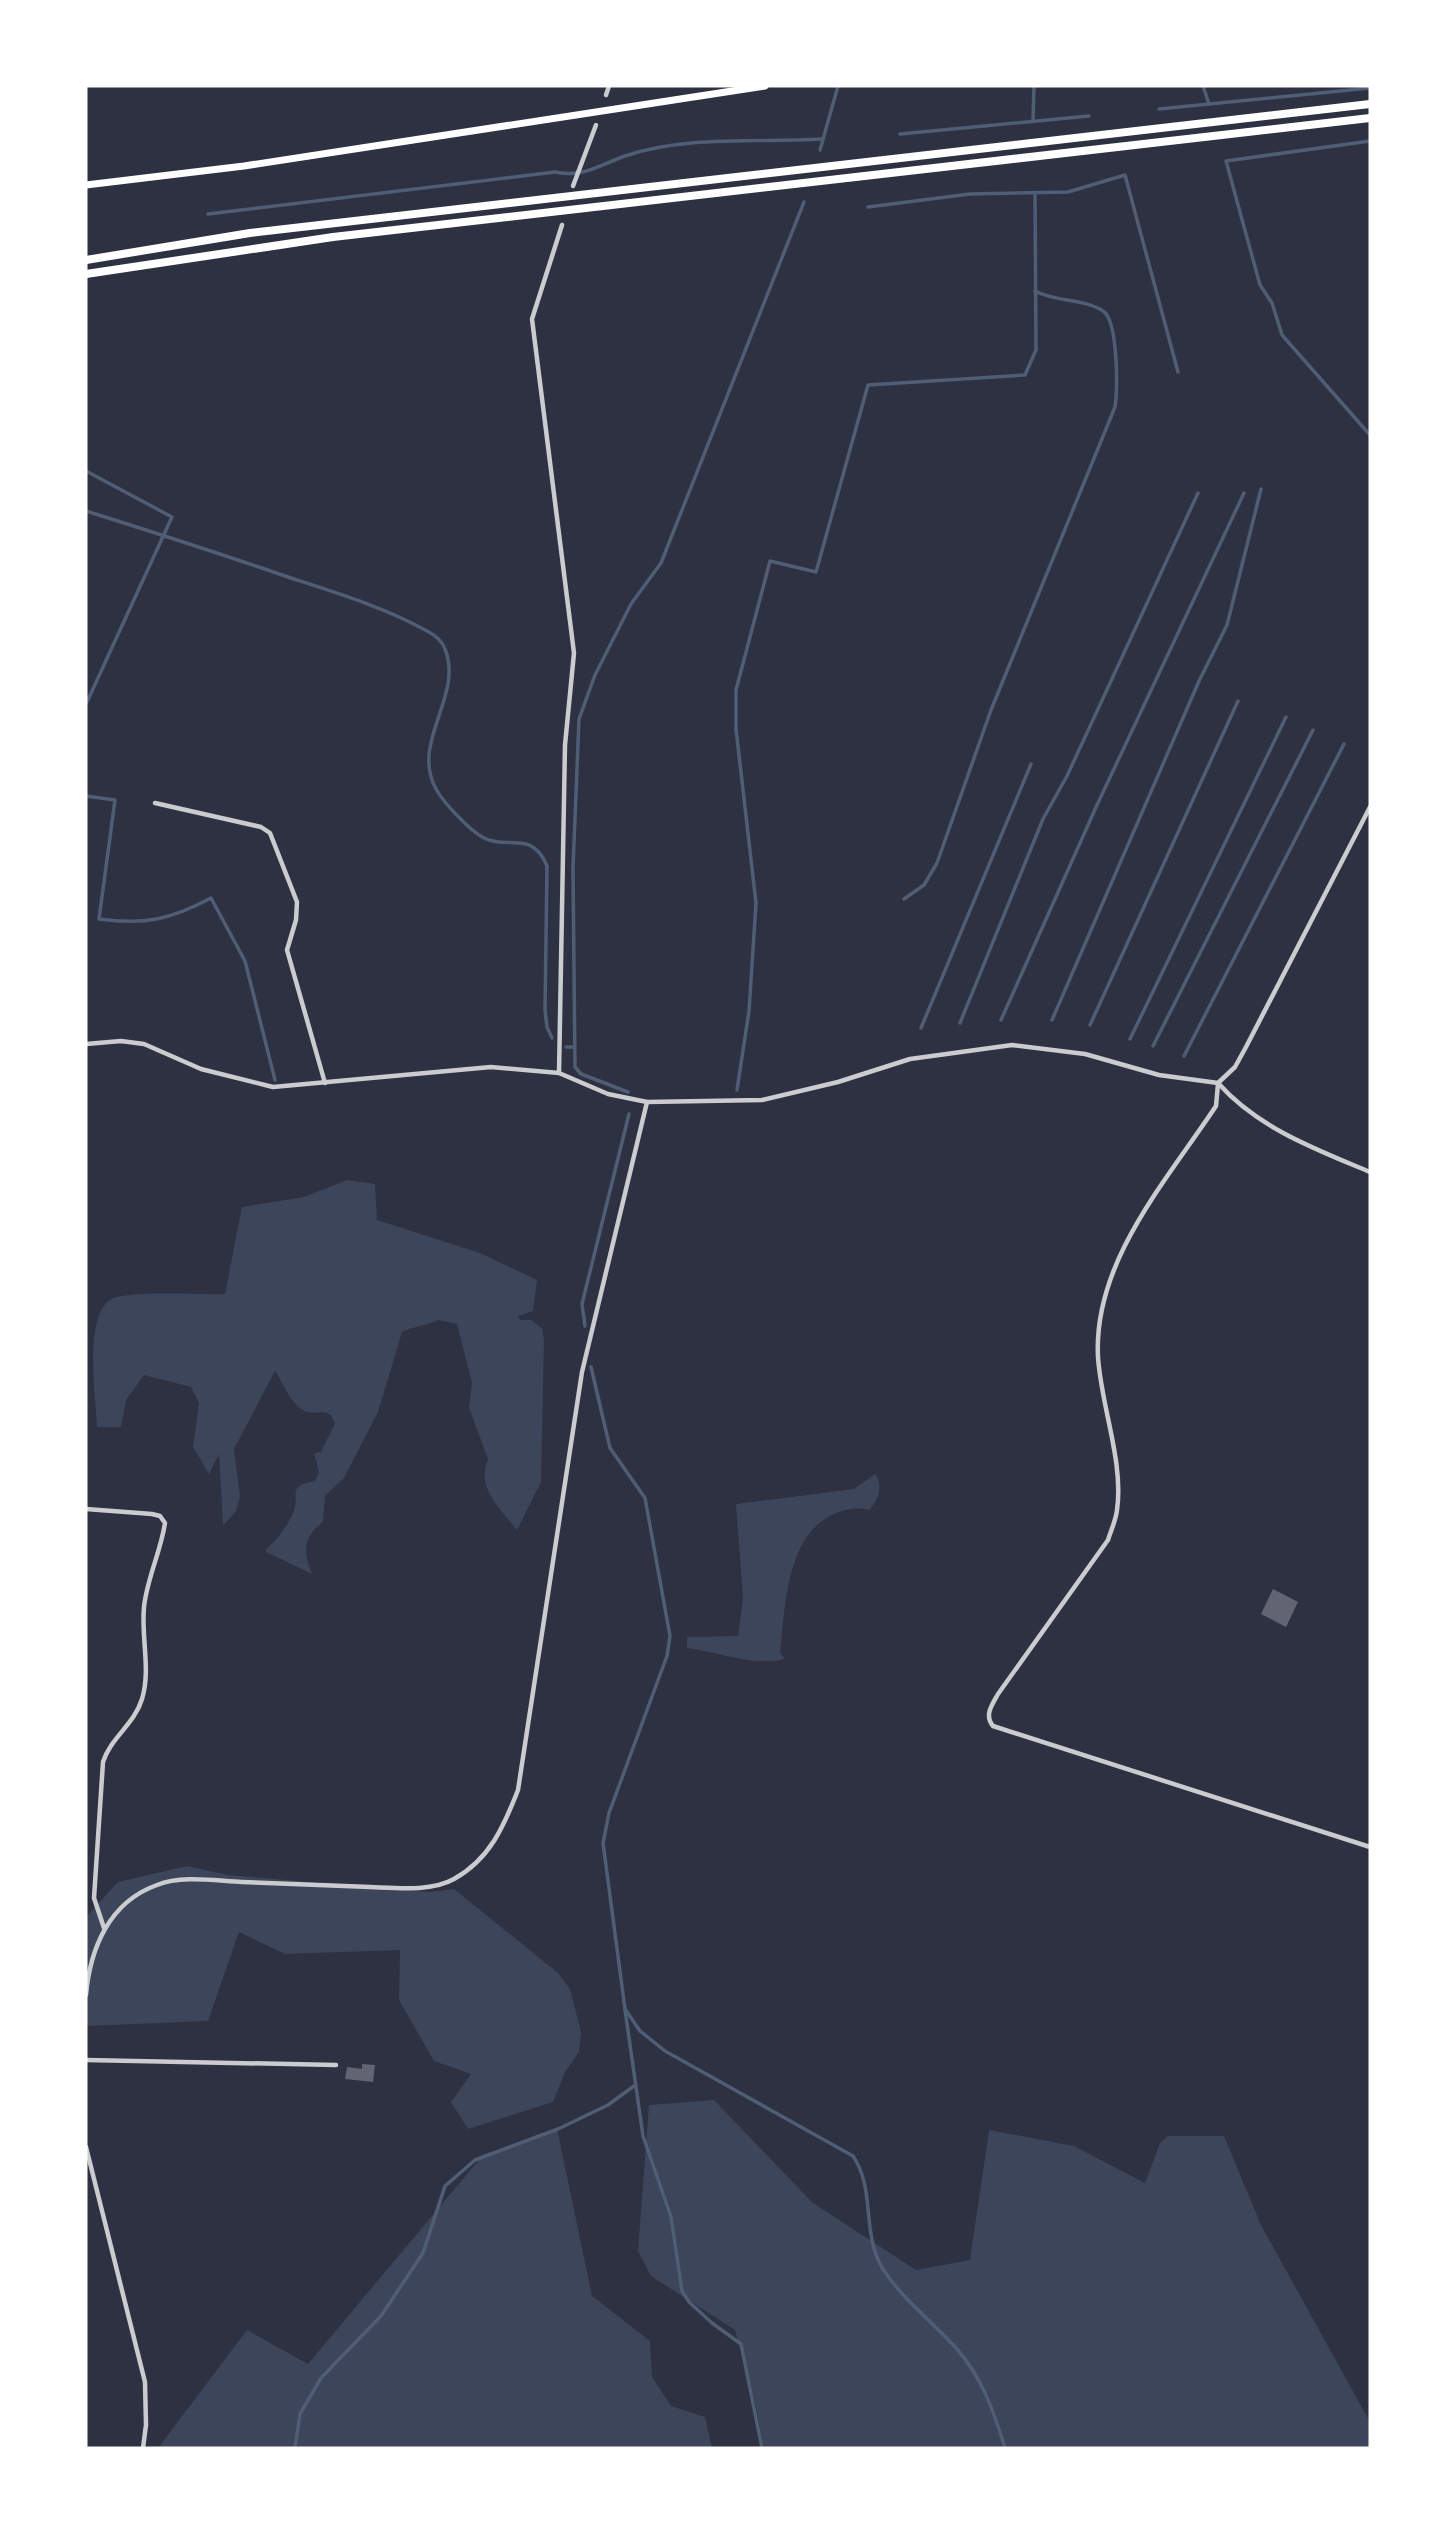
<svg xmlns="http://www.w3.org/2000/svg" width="1456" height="2534" font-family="'Zilla Slab',serif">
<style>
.green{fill:#3c4559}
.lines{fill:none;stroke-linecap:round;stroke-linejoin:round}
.stream{stroke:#4f5d75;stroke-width:3.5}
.building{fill:#626471}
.minor{stroke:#caccd0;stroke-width:4.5}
.secondary{stroke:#fff;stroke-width:7}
.trunk{stroke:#fff;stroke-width:8}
</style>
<rect width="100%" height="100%" fill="#2d3142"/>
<!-- green -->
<g class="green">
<path d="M347 1180 375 1184 377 1220 480 1253 537 1280 533 1311 518 1316 520 1320H531L542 1328 544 1340 541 1482 517 1530C499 1507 476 1489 488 1459L469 1408 472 1383 457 1324 438 1320C426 1326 414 1326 402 1332L378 1412 344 1478 325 1496 323 1522C303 1537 303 1552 312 1574L266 1552V1549C277 1540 287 1527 293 1513 301 1496 285 1486 315 1481L319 1472 314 1453 321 1452 335 1423 331 1415C322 1410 318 1414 308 1412 292 1409 283 1382 275 1371L234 1449 240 1497 236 1511 223 1526 219 1454 209 1474 193 1447 199 1403 191 1387 144 1375 126 1400 121 1427H97C96 1399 81 1305 117 1297 146 1291 193 1295 225 1294L242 1207 304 1197Z"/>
<path d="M875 1474C884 1485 878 1501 869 1510 855 1507 844 1509 832 1515 786 1537 785 1608 780 1653L785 1659C755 1667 719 1652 687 1648V1637L738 1636 743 1598 736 1504 854 1489Z"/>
<path d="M187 1866 228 1875 429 1892 454 1889 558 1973 570 1989 581 2032 579 2052 565 2072 553 2102 468 2129 451 2102 471 2074 434 2061 399 2000 400 1950 285 1954 239 1932 208 2021 86 2026V1917L118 1882Z"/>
<path d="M714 2100 813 2203 916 2270 970 2260 989 2130 1074 2146 1145 2183 1160 2143 1168 2136H1224L1261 2225 1370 2422V2448H764L753 2392 735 2330 651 2276 638 2251 649 2105Z"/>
<path d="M557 2128 592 2296 650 2341 652 2377 671 2406 705 2417 712 2448H158L247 2330 308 2364 483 2155Z"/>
</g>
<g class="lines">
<!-- stream -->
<g class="stream">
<path d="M1203 86 1209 104"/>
<path d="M1159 109 1370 88"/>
<path d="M1033 121 1034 86"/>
<path d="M900 134 1089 116"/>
<path d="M1370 141 1226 161 1260 285 1272 303 1282 335 1370 435"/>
<path d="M820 150 838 86"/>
<path d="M868 207 970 194 1068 192 1125 175 1178 372"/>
<path d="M208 214 555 172C583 178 599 165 625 156 688 135 758 143 822 139"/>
<path d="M86 471 172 517 86 704"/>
<path d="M86 511C153 532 221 554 288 577 334 592 384 607 427 631 435 635 442 641 445 649 464 696 410 742 436 789 443 802 470 831 484 838 506 850 532 829 547 866L545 1010 547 1027 552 1038"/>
<path d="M86 796 115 800 99 919C144 925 170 920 211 898L245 961 275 1080"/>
<path d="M904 899 924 885 937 863 991 710 1115 407C1118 390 1118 320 1103 311 1086 299 1055 302 1035 291"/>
<path d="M1001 1020 1097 805 1244 493"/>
<path d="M1052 1020 1199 681 1227 625 1261 489"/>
<path d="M960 1023 1043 819 1067 776 1198 493"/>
<path d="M1090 1025 1238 701"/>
<path d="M921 1028 1031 764"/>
<path d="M1130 1039 1286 717"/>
<path d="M1153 1046 1313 730"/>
<path d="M566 1047H574"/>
<path d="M1184 1056 1344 744"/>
<path d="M737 1090 749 1011 756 903 736 729V690L770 561 816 572 868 385 1025 375 1036 350 1035 195"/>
<path d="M628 1092 581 1074 575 1067 573 868 579 719 595 675 631 604 661 563 804 202"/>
<path d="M585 1326 582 1304 629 1114"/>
<path d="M591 1367 610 1448 645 1498 670 1636 667 1656 609 1813 603 1843 625 2009 640 2031 665 2051 853 2156C876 2190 861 2234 883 2269 901 2298 933 2322 956 2348 982 2377 994 2412 1005 2448"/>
<path d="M625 2010 643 2136 671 2217 682 2291 689 2302 712 2323 741 2344 762 2448"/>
<path d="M295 2448 300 2414 321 2378 381 2316 423 2253 445 2186 475 2160 558 2129 608 2105 634 2086"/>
</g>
</g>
<!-- building -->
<g class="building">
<path d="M1273 1589 1298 1602 1286 1627 1261 1614Z"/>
<path d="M362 2064 375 2065 373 2082 345 2079 347 2067 362 2069Z"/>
</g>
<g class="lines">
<!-- minor -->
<g class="minor">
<path d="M606 95 609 86"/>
<path d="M573 186 596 125"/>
<path d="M155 803 261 827 270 833 297 902 296 920 287 950 325 1083"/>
<path d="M86 1044 121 1041 144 1044 201 1069 273 1087 491 1067 559 1073 608 1094 647 1102 762 1100 838 1082 910 1059 1012 1045 1085 1054 1159 1075 1218 1083C1258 1128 1315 1149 1370 1172"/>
<path d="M559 1073 565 745 574 653 532 319 562 225"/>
<path d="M1218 1083 1235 1067 1246 1047 1370 807"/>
<path d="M1218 1084 1216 1106C1167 1180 1093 1262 1098 1357 1101 1406 1124 1462 1117 1510 1116 1520 1111 1530 1108 1540L998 1694C992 1705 984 1715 993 1726L1370 1847"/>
<path d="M86 1509 152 1514 160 1516 165 1523C161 1551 147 1578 144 1607 141 1637 151 1670 142 1699 134 1725 111 1737 103 1762L94 1898 104 1928"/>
<path d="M86 1995C90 1949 109 1902 157 1885 182 1875 216 1881 242 1882 285 1884 328 1885 370 1887 396 1888 431 1892 454 1879 490 1859 504 1826 518 1790L582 1372 647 1102"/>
<path d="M86 2060 336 2065"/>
<path d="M86 2147 145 2382 146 2425 143 2448"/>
</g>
<!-- secondary -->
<path class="secondary" d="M86 185 244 166 765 86"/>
<!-- trunk -->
<g class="trunk">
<path d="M86 260 250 233 1370 104"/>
<path d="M86 274 333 237 1370 118"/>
</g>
</g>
<!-- border -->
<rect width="1456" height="2534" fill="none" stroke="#ffffff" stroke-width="175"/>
</svg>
